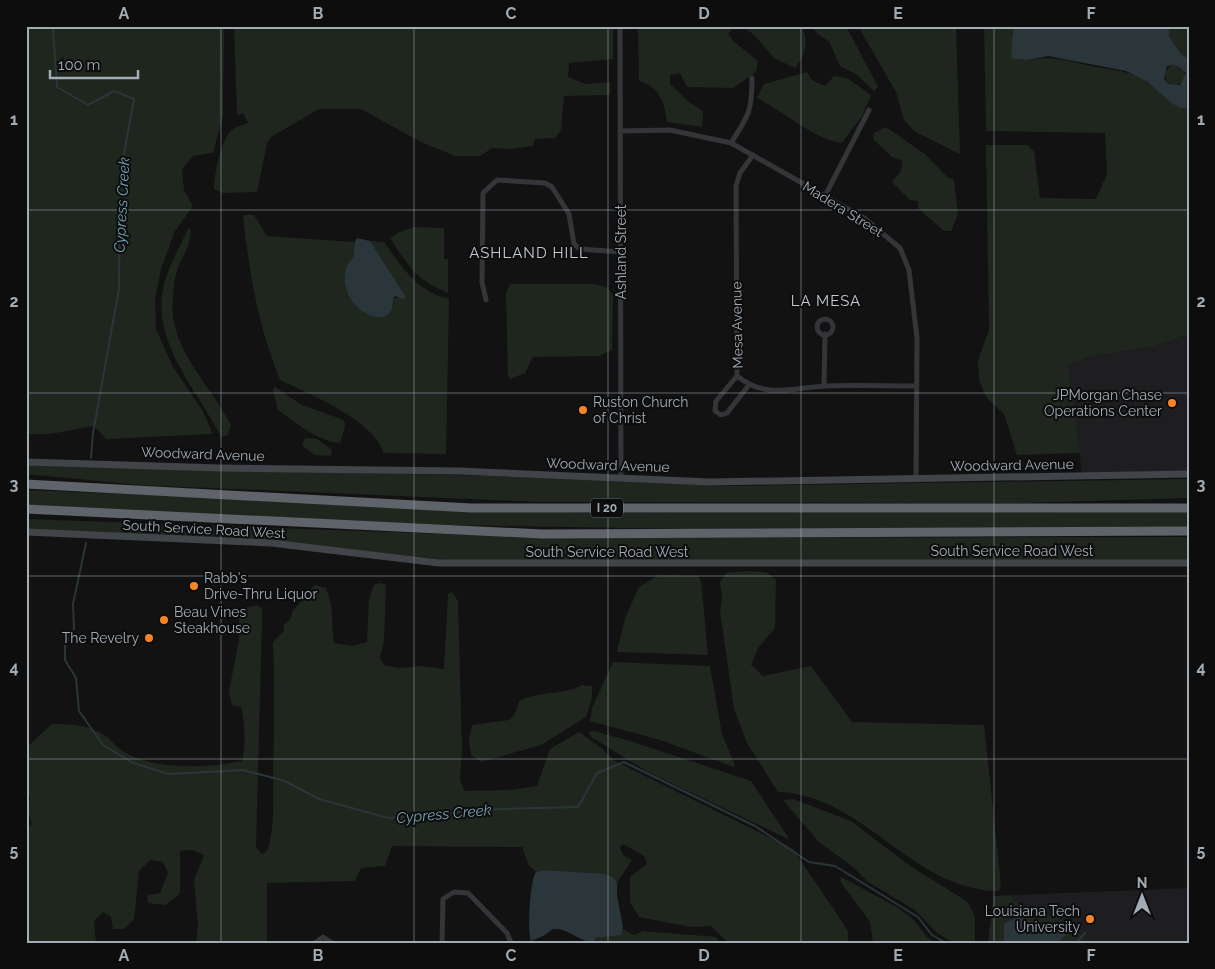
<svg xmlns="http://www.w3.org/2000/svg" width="1215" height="969" font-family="Raleway,sans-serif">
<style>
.built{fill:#1e1e20}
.green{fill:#1e261e}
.water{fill:#2a363a;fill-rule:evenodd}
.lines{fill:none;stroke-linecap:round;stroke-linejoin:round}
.stream{stroke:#2a363a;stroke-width:2}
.minor{stroke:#333539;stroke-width:5}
.secondary{stroke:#414449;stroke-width:7}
.motorway{stroke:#5e646a;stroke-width:9}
.grid{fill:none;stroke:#a2acb5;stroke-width:1;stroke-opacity:0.55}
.poi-dot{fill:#fa8423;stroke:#0d0d0e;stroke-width:2}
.labels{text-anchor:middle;stroke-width:4;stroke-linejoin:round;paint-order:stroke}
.shield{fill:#0d0d0e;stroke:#757c83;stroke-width:1}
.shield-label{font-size:12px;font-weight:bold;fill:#a2acb5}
.street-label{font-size:14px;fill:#a2acb5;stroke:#0d0d0e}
.poi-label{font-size:14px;fill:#a2acb5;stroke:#0d0d0e;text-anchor:end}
.water-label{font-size:15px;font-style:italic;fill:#77a3b2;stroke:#0d0d0e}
.neighbourhood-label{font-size:15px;letter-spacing:1px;fill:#c4cad1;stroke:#0d0d0e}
.neatline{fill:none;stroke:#a2acb5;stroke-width:2}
.grid-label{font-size:16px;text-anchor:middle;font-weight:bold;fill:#a2acb5}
</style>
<rect width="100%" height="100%" fill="#121213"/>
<!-- built -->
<g class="built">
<path d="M1189 334V471L1082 473 1067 365 1092 356 1152 347Z"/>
<path d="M1189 888V943H988L994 896Z"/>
</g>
<!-- green -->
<g class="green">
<path d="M26 26H224L223 116 213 153 193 156 182 169 184 190 193 206 175 231 161 269 155 300 156 329 173 367 202 410 213 434 106 439 94 426 50 434H26Z"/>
<path d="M234 26H613V59L569 63 568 77 586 84 610 82V95L564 96 561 130 555 138 535 139 533 146 510 149 492 148 480 156H455L421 142 361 109H319L271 137 267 143 257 192 223 193 214 189C214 175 221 138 233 129 237 126 243 125 248 123L243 113 237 115Z"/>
<path d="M638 26H734L728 34 733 41 758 61 756 72 733 88 687 87 680 73 670 75V84L689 102 703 111 702 127 667 122C665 103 659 86 639 81Z"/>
<path d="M743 26H801C810 40 805 56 795 68L774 58 755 36Z"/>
<path d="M811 26H846L878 87 874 91 856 74 840 66 829 41 819 35Z"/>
<path d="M858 26H956L960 154 914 131 904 120 896 92Z"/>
<path d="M984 26H1013L1012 34 1027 60C1057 55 1068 62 1096 67 1115 70 1131 71 1148 82 1163 91 1170 107 1189 109V334L1152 347 1092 356 1068 365 1080 453 1017 455 1004 414 986 397 979 380 978 360 989 330 986 145H1028L1034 152 1040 198 1096 199 1107 174 1105 133 986 131Z"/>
<path d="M1170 26H1189V58L1182 55 1168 37Z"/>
<circle cx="1175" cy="75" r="10"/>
<path d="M807 72 812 80 825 86 834 76 847 78 871 95 862 116 842 143C812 138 785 112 757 98L764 84Z"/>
<path d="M886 127 926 155 947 177 954 180 958 214 951 231H944L918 208V201L910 200 892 182 901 171 902 161 892 157 873 139 874 133Z"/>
<path d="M243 215H254L267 236 354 242 355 250 346 274V288L394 306 393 298 406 297 370 241 384 242C403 268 416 291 449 299L446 454 384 453C372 419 311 395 280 380 258 325 249 273 243 215Z"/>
<path d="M414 227 444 228V259H448V293C414 278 410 268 390 238L400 232Z"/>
<path d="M188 228 191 229C191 244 183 255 178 268 174 277 174 289 173 299 167 345 211 386 231 425L228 435 221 437C196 387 148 340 165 280 171 262 181 245 188 228Z"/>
<path d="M510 284H594L607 287 613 295 612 350 599 356 533 357 525 373 510 379 508 376 506 292Z"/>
<path d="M275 387 300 404 344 420 345 427 340 443C319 442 295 422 278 410L273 389Z"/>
<path d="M305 438 317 439 332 450 331 456 314 455 302 445Z"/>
<path d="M26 465 492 476 728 486 1189 479V498L1021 503 541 502 139 485 26 474Z"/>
<path d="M26 490 586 513 1189 512V527L687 529 451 525 26 505Z"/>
<path d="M26 519 558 538 1189 537V561L447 560 307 545 26 529Z"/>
<path d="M748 571 766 572 776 580 775 628 758 648 751 665 763 676 811 666 852 722 984 725 1001 884 999 891C912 891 865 795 778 792L747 743 734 709 720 611 722 596 720 582 726 573Z"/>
<path d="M659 575 698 576 701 581 708 655 617 652 625 618 639 587Z"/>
<path d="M379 583 386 585 384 641 380 658 384 665 400 668 421 666 444 669 448 594 452 592 458 601 462 751 460 780 465 791 511 790 537 786 550 749 579 732 601 748 615 761 793 849 843 923 848 932V943H728L711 926 691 927 639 917 630 902V877L647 864 644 856 623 844 620 847 623 855 632 860 617 883 613 877 544 870 536 872 529 866 522 847 392 846 385 866 361 868 355 881 267 883V943H196L198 925 194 880 204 855 192 850 180 851V894L165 905 148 903 147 895 160 893 168 873 163 862 150 860 139 871 134 919 124 929H113L111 917 103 912 94 921 96 943H26V828L32 825 28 811 30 796H26V748L52 724C73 724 90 725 107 737 112 741 116 747 121 750 153 771 207 768 242 761 246 747 245 721 241 707L232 705 229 691 239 640V609L258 605 262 610V620L256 847 262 854 267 851C275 829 273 802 273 778 274 733 275 688 273 642L284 631V625L290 620 293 610C303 602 306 593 315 585L326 588C334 606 331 624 334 643L352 646 367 642 369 600 374 585Z"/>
<path d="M613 662 710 666 722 734 735 765 734 767 660 740 590 721 592 708Z"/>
<path d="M582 685 592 686V698L586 717 541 745 481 762 471 755 469 740 472 725 509 720 515 714 519 701C541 690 563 696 582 685Z"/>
<path d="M594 731 630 741 751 781 790 840 648 772 591 737 589 732Z"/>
<path d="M793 799 851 821 910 866 968 902 975 917V943H954L937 933 915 910 868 882 853 867 819 842 783 800Z"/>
<path d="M841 877 897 907 913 919 927 937 936 943H873L870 922 840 881Z"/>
<path d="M1012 895V901L1069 923 1090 943H988L994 896Z"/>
<path d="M623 929 634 935 643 931 716 937 721 943H596L595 938 621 934Z"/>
</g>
<!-- water -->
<g class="water">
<path d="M1013 26H1170L1169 37 1182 55 1189 58V109L1180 108 1170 102 1148 82 1126 71 1048 56 1027 60 1011 58ZM1173 65 1180 67 1186 73 1180 85 1169 84 1164 79 1167 66Z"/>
<path d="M357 238 370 241 406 297 402 299 396 296 393 298C396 339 332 308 347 266 348 263 352 260 353 256 356 250 352 244 357 238Z"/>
<path d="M544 870 604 874 613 877 617 883V896L623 927 621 935 595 938 596 943C580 943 570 928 553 929L543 936 531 941C527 930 530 880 536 872Z"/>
<path d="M1017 917 1060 930 1066 935 1057 943H1004V924Z"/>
</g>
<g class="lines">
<!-- stream -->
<g class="stream">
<path d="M55 26 53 30 57 87 88 105 114 91 134 99 120 175 119 289 93 433 91 458"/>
<path d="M86 543 73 604 74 629 65 646V660L76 678 79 711 103 745 131 762 168 774 243 770 285 781 319 799 388 818 502 809 578 807 597 773 624 762 755 826 809 862 835 866 918 917 932 935 946 943"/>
<path d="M1076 943 1085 933"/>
</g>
<!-- minor -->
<g class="minor">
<path d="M620 26 621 478"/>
<path d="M620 131 670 130 731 143 864 218 900 248 909 270 917 338 916 480"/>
<path d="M731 143C749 115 752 111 752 78"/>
<path d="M753 155 740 173 736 186 737 376C767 400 794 387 827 386 856 385 886 386 916 386"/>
<path d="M825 196 869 110"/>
<path d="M486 300 482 282 483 193 497 180 545 183 552 187 569 214 574 244 580 249 621 252"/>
<circle cx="825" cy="327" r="8"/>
<path d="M737 376 716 401 715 411 721 415 727 413 749 385"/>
<path d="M824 386 825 334"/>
<path d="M315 943 323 937 332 943"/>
<path d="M442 943 443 899 454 892 468 893 507 933 511 943"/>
</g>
<!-- secondary -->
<g class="secondary">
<path d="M26 462 220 468 459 471 710 482 1189 474"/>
<path d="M26 532 271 543 439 563H1189"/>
</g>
<!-- motorway -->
<g class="motorway">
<path d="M26 484 471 508H1189"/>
<path d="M26 509 542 534 1189 531"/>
</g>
</g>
<!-- grid -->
<path class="grid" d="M221 26V943M414 26V943M608 26V943M801 26V943M994 26V943M26 210H1189M26 393H1189M26 576H1189M26 759H1189"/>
<!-- markers -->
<g class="poi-dot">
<circle cx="1172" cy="403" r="5"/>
<circle cx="583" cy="410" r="5"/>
<circle cx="194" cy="586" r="5"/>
<circle cx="164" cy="620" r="5"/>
<circle cx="149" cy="638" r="5"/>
<circle cx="1090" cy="919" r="5"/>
</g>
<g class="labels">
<!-- shield labels -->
<rect class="shield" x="591" y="498.5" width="32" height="19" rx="4"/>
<g class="shield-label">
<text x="607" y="512">I 20</text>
</g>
<!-- street labels -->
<g class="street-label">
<text transform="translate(843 209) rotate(32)" y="5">Madera Street</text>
<text transform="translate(621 252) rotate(-90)" y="5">Ashland Street</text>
<text transform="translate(737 325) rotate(-91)" y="5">Mesa Avenue</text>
<text transform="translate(203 454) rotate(2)" y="5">Woodward Avenue</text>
<text transform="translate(608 465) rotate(2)" y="5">Woodward Avenue</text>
<text transform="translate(1012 465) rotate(-1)" y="5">Woodward Avenue</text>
<text transform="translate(204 529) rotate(3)" y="5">South Service Road West</text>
<text x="1012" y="556">South Service Road West</text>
<text x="607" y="557">South Service Road West</text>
</g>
<!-- poi labels -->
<g class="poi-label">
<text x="1162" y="400">JPMorgan Chase<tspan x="1162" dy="16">Operations Center</tspan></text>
<text x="593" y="407" text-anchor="start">Ruston Church<tspan x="593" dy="16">of Christ</tspan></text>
<text x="204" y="583" text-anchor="start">Rabb's<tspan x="204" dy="16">Drive-Thru Liquor</tspan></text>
<text x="174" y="617" text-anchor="start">Beau Vines<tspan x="174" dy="16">Steakhouse</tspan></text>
<text x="139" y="643">The Revelry</text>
<text x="1080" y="916">Louisiana Tech<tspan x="1080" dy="16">University</tspan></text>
</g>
<!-- water labels -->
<g class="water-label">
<text transform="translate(122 205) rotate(-87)" y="5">Cypress Creek</text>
<text transform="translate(444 814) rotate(-5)" y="5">Cypress Creek</text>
</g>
<!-- neighbourhood labels -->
<g class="neighbourhood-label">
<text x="529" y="258">ASHLAND HILL</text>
<text x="826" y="306">LA MESA</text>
</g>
</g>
<!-- border -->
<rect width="1215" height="969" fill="none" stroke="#0d0d0e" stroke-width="55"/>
<!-- north arrow -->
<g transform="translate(1142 896)" stroke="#0d0d0e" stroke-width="4" paint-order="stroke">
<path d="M0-4L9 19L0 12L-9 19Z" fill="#a2acb5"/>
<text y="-8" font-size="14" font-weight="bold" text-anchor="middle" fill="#a2acb5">N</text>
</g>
<!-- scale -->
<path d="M50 70v8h88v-8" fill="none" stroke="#a2acb5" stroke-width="2.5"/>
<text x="58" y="70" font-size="15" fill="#a2acb5" stroke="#0d0d0e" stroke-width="4" paint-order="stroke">100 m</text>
<rect x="28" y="28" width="1160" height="914" class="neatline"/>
<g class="grid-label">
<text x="124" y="19">A</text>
<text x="318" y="19">B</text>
<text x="511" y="19">C</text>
<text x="704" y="19">D</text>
<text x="898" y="19">E</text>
<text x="1091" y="19">F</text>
<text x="14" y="125">1</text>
<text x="1201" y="125">1</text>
<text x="14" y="307">2</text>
<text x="1201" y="307">2</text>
<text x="14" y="490">3</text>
<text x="1201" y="490">3</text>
<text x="14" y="673">4</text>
<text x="1201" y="673">4</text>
<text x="14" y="856">5</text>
<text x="1201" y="856">5</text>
<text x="124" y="961">A</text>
<text x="318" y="961">B</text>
<text x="511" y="961">C</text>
<text x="704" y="961">D</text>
<text x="898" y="961">E</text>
<text x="1091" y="961">F</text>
</g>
</svg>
